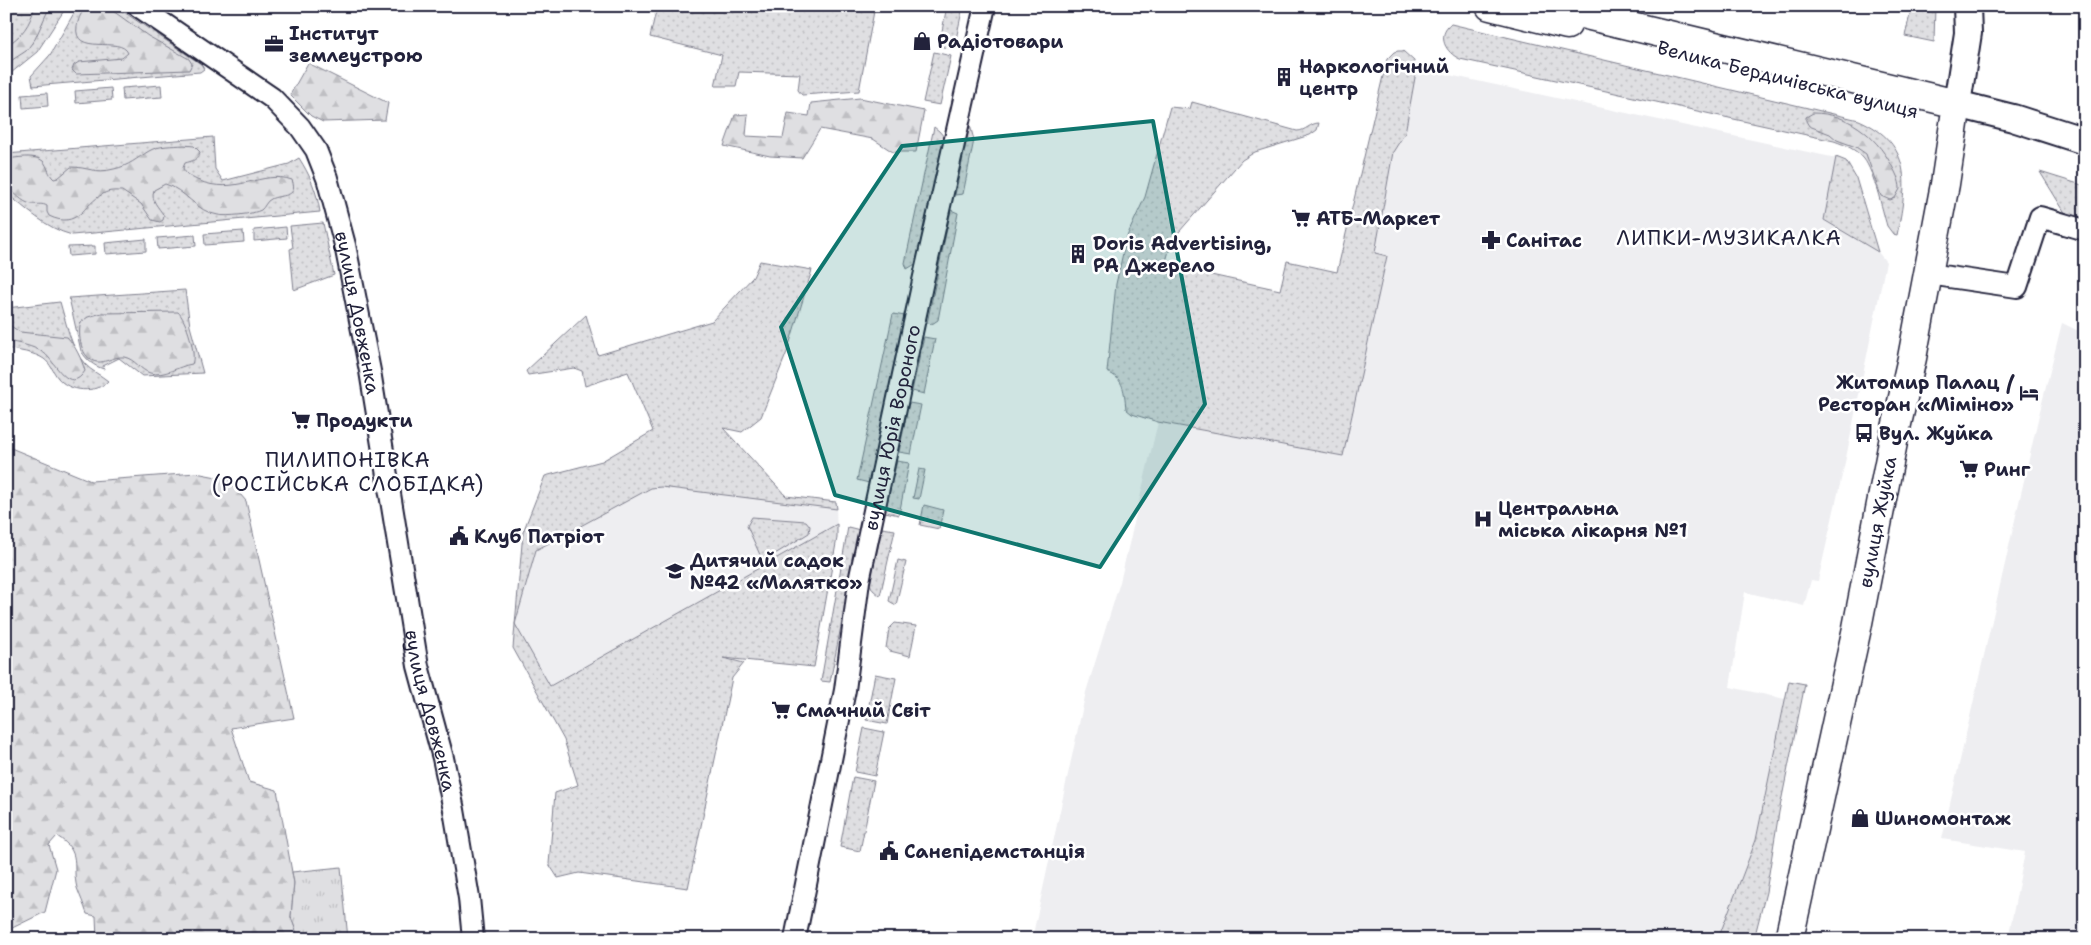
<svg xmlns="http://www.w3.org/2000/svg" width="2091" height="945" font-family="'Shantell Sans',sans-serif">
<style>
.built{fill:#eeeef1}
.grass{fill:url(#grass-dots);stroke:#80808e}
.forest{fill:url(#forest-firs);stroke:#80808e}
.park{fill:url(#park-tufts);stroke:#80808e}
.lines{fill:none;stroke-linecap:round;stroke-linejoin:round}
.minor-casing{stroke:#22223b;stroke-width:24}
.major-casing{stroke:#22223b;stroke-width:30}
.highway-casing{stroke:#22223b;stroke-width:31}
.minor{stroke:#fff;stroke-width:20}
.major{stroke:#fff;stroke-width:26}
.highway{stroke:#fff;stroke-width:28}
.marked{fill:#0f766e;fill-opacity:0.2;stroke:#0f766e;stroke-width:4;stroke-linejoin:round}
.labels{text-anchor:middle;stroke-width:5;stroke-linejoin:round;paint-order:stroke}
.poi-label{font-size:19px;font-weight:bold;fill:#22223b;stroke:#fff;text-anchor:start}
.street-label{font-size:19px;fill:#22223b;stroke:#fff}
.quarter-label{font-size:21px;letter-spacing:1px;fill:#22223b;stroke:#fff}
</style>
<defs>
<pattern id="grass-dots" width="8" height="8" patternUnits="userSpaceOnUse" patternTransform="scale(1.25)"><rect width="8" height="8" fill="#dfdfe2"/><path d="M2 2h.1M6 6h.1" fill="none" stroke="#bfbfc3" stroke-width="1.8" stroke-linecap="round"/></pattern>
<pattern id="forest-firs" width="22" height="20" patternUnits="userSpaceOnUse" patternTransform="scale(1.25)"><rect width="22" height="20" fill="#dfdfe2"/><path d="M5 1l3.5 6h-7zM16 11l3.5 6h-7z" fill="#bfbfc3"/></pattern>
<pattern id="park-tufts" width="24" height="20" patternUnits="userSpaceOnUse" patternTransform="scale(1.25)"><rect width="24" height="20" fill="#dfdfe2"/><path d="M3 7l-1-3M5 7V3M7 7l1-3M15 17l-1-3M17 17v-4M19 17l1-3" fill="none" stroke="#bfbfc3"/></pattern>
</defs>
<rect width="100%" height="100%" fill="#fff"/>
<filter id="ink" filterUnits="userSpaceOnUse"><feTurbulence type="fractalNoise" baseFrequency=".02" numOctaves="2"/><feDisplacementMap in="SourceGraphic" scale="10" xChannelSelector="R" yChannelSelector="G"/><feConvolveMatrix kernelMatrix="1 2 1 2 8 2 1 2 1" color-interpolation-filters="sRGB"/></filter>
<g filter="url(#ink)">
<!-- built -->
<g class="built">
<path d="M1435 72 1836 158 1824 220 1878 252 1886 262 1846 458 1818 581 1811 580 1804 606 1745 592 1730 687 1785 699 1756 840 1718 939H1032L1086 692 1120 582 1158 422 1343 456 1387 256 1375 254 1404 77Z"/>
<path d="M2062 323 2085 334V939H2008L2025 852 1942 839 2039 415Z"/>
<path d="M620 353 723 428 786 496 836 502 837 538 814 667 717 657 596 843 564 740 513 648 523 532 545 476 602 461 653 431Z"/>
</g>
<!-- grass -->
<g class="grass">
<path d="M6 6H67L37 52 6 77Z"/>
<path d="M78 6H115L201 64 204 69 200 72 33 86 31 76 50 55Z"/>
<path d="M659 6H875L859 91 802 95 798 90 800 74 739 72 736 86H715L722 55 650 37 655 15Z"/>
<path d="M947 6H963L954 49 939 46Z"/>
<path d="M1912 6H1935L1934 42 1905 36Z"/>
<path d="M1451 24 1859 120C1914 144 1907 186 1897 235L1893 234 1887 226C1882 209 1874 172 1864 159 1856 149 1845 145 1834 141L1460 59C1446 53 1436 36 1451 24Z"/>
<path d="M1398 51H1403L1414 61 1416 72 1405 133 1393 152 1375 253 1387 256 1343 456 1158 422 1132 414 1126 409C1124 392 1125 379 1107 372L1116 284 1123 253 1128 234 1145 197 1170 107 1190 109 1192 102 1297 131C1306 131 1310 123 1319 123L1317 130 1310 135 1255 152 1242 160 1172 240 1165 265 1280 290 1287 261 1337 272 1387 59 1394 52Z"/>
<path d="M934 52 951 56 940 105 923 102Z"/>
<path d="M161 85 162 97 123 100 122 88Z"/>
<path d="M111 88 112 100 76 103 75 91Z"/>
<path d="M47 93 48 106 23 108 22 95Z"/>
<path d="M970 125 974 140 963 194 955 195Z"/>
<path d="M934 127 939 131 945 138 917 263 907 269 905 263Z"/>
<path d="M213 137 215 169 223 181 289 164 299 158C310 175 317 192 320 212L72 235C45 228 27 209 6 193V154Z"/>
<path d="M1836 157 1846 161 1856 178 1878 252 1824 220Z"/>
<path d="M2040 172 2085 186V226L2067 216Z"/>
<path d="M951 210 958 213 938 320 932 324 927 323Z"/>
<path d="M323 223 334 275 294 290 290 249 293 248 290 226Z"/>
<path d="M286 227 287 238 254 241V230Z"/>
<path d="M243 231 244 242 205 245 204 234Z"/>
<path d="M195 235 196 246 158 249 157 238Z"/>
<path d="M146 239V251L106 254 105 243Z"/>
<path d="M95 246V254L69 256 68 247Z"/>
<path d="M760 261 812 270 787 352 761 417 742 432 723 428 786 496 836 502 837 509 661 487 651 488 536 550 515 624 550 686 837 524V538L814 667 723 658 744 663 732 678 688 888 579 873 558 878 549 864 555 793 578 785 564 740 513 648 523 532 545 476 602 461 653 431 628 372 585 386 582 371 574 368 528 375 526 371 586 315 598 355 712 321 753 277Z"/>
<path d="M185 290 190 326 203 373 142 376 119 358 103 366 104 369C93 366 87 360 81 351L69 298Z"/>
<path d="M60 302C66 322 71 349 85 364 91 371 101 375 108 381 96 394 69 392 58 378 53 372 51 364 44 359 34 352 18 351 6 348V308Z"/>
<path d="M893 314 905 316 869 483 857 480Z"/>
<path d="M924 337 935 339 924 394 912 391Z"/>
<path d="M909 403 921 405 911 454 899 452Z"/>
<path d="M897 461 909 463 899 515 885 512Z"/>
<path d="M919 469 925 470 919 499 913 498Z"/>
<path d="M924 505 943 510 939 529 920 525Z"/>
<path d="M752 517 806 521 810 526 809 533 767 559 761 557 747 526Z"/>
<path d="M848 527 860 530 830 682 821 681Z"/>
<path d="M882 528 895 530 880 596 873 590 870 584Z"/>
<path d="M898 560 906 562 896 605 889 601Z"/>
<path d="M895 623 916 626 910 656 890 651 886 648 889 629Z"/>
<path d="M875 674 896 678 887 724 866 720Z"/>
<path d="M1789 681 1805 684 1779 812 1766 892 1754 939H1718L1756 840Z"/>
<path d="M864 728 884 732 875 776 855 772Z"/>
<path d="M853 777 874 781 860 851 840 847Z"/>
</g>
<!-- forest -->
<g class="forest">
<path d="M35 6H50L35 39 26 51 6 64V46C22 36 30 25 35 6Z"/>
<path d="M88 6H106L148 36 189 59 192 64 189 70 76 74 72 70 74 65 79 62 122 58 128 53C121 35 72 57 77 26 79 17 81 12 88 6Z"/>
<path d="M308 63 388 103 385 120 323 122 311 116 290 95Z"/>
<path d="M860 98 924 111 916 152H893L873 139 820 129 802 158 770 156 724 146 735 115 748 114 746 136 783 138 788 113 809 116 811 103Z"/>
<path d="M1813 113C1847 113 1875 135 1891 164 1895 172 1900 180 1900 189L1895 198 1890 200 1881 196 1866 154 1856 147 1837 140 1830 134 1809 126 1806 121V117Z"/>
<path d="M184 145 194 146 200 152C198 160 192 161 185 163L183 168C186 175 191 177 197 180 236 197 261 169 292 180 299 199 280 194 271 199 266 201 265 207 261 210 254 214 226 217 218 215 196 212 185 189 165 184L154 190C150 201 159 207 164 216L163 220 160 222 152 220 141 204 122 191C116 191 109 190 103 194 84 204 78 230 49 216L47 212V206C42 203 39 205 32 204 22 203 14 192 6 185V159C16 158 35 154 43 161 48 166 48 174 54 179L58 178 71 167C88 167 95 174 114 169 129 166 137 158 149 151 159 145 173 146 184 145Z"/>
<path d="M178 312C186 319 197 355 192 364 178 366 165 377 150 373 140 370 135 359 124 357 114 356 106 363 97 362 81 360 77 334 81 322L88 317 102 313Z"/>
<path d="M6 323 20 332 67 337C75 345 82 360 85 371 69 396 55 361 44 353 34 346 18 343 6 341Z"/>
<path d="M6 446 91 481 196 473 227 479 246 501 294 718 231 728 249 782 277 790 294 883 291 917 299 939H97L96 916 87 914C84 905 80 896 77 888 71 865 83 853 57 836L49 845 56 869 45 912 6 931Z"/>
</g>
<!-- park -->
<path class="park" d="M341 867 348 939H299L291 917 294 883 292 872Z"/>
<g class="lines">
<!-- minor casing -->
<g class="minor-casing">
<g id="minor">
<path id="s1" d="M138 6 272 98 300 127 316 150 327 178 345 245 370 371 418 666 443 758 454 810 469 898 473 939"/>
<path d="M1929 274 2017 287 2040 217 2085 230"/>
<path id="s2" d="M795 939 845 690 859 581 923 281 985 6"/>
</g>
</g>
<!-- major casing -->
<g class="major-casing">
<path id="major" d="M1967 6 1968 33 1957 104 2013 118 2085 141"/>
</g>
<!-- highway casing -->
<g class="highway-casing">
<g id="highway">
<path d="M1490 6 1567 25"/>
<path d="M1548 6 1957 104 1945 184 1912 358 1894 437 1857 628 1789 939"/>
</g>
</g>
<!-- minor -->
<use href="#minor" class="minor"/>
<!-- major -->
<use href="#major" class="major"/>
<!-- highway -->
<use href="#highway" class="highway"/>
</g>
</g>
<!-- marked area -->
<path class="marked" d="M1153 121 1205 404 1100 567 835 495 781 327 902 146Z"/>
<!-- icons -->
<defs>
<g id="shop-bare" transform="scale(1.5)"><path d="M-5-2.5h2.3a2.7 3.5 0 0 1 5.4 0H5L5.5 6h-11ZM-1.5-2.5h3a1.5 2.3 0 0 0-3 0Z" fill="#22223b" stroke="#fff" stroke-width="2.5" paint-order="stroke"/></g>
<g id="office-bare" transform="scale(1.5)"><path d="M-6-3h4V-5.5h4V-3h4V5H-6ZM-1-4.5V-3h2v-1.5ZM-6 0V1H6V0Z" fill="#22223b" stroke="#fff" stroke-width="2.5" paint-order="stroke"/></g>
<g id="building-bare" transform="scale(1.5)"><path d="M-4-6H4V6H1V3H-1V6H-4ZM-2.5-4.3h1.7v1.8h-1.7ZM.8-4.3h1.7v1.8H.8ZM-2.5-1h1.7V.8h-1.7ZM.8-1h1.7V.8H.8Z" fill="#22223b" stroke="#fff" stroke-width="2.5" paint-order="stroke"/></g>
<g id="supermarket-bare" transform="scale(1.5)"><path d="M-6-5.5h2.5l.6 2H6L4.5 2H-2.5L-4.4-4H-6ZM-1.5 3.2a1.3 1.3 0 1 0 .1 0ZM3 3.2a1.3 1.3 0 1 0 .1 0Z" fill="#22223b" stroke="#fff" stroke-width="2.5" paint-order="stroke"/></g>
<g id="pharmacy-bare" transform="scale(1.5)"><path d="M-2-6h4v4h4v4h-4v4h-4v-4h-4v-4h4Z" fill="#22223b" stroke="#fff" stroke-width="2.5" paint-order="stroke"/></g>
<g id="hotel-bare" transform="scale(1.5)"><path d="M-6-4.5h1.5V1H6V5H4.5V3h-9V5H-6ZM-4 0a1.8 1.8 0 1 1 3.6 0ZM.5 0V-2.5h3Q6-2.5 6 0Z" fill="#22223b" stroke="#fff" stroke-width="2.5" paint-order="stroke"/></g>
<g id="bus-bare" transform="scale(1.5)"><path d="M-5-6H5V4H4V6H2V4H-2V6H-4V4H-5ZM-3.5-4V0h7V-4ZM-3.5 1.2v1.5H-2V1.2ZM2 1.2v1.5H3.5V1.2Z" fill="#22223b" stroke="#fff" stroke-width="2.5" paint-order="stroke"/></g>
<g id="hospital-bare" transform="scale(1.5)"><path d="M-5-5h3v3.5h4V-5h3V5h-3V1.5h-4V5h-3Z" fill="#22223b" stroke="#fff" stroke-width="2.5" paint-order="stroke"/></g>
<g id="civic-bare" transform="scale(1.5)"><path d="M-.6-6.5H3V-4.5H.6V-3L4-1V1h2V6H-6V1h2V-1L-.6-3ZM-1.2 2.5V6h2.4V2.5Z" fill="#22223b" stroke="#fff" stroke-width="2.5" paint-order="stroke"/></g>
<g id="school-bare" transform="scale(1.5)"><path d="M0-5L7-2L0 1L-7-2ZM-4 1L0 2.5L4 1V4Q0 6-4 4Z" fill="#22223b" stroke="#fff" stroke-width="2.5" paint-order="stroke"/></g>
</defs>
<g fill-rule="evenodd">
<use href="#shop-bare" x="922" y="41"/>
<use href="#office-bare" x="274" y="44"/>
<use href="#building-bare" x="1284" y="77"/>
<use href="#supermarket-bare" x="1301" y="218"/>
<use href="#pharmacy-bare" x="1491" y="240"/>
<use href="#building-bare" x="1078" y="254"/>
<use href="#hotel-bare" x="2029" y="393"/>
<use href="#supermarket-bare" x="301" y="420"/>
<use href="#bus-bare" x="1864" y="433"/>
<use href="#supermarket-bare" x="1969" y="469"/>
<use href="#hospital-bare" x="1483" y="519"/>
<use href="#civic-bare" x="459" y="536"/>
<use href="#school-bare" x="675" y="571"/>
<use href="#supermarket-bare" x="781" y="710"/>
<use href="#shop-bare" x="1860" y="818"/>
<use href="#civic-bare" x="889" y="851"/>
</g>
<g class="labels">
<!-- poi labels -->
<g class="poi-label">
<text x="289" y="40">Інститут<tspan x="289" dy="22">землеустрою</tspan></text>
<text x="937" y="48">Радіотовари</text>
<text x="1299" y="73">Наркологічний<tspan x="1299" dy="22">центр</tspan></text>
<text x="1316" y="225">АТБ-Маркет</text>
<text x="1506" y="247">Санітас</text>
<text x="1093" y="250">Doris Advertising,<tspan x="1093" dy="22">РА Джерело</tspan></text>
<text x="2014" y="389" text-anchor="end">Житомир Палац /<tspan x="2014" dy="22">Ресторан «Міміно»</tspan></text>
<text x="316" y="427">Продукти</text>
<text x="1879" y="440">Вул. Жуйка</text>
<text x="1984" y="476">Ринг</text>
<text x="1498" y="515">Центральна<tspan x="1498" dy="22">міська лікарня №1</tspan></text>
<text x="474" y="543">Клуб Патріот</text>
<text x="690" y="567">Дитячий садок<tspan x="690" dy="22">№42 «Малятко»</tspan></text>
<text x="796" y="717">Смачний Світ</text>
<text x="1875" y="825">Шиномонтаж</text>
<text x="904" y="858">Санепідемстанція</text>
</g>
<!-- street labels -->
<g class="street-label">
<text transform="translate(1788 79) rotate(14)" y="7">Велика Бердичівська вулиця</text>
<text dy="7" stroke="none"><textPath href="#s1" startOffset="399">вулиця Довженка</textPath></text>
<text dy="7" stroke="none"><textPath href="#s2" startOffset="521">вулиця Юрія Вороного</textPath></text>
<text transform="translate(1877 522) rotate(-79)" y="7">вулиця Жуйка</text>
<text dy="7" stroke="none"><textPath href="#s1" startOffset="804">вулиця Довженка</textPath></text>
</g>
<!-- quarter labels -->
<g class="quarter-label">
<text x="1729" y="245">ЛИПКИ-МУЗИКАЛКА</text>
<text x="348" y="467">ПИЛИПОНІВКА<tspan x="348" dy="24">(РОСІЙСЬКА СЛОБІДКА)</tspan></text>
</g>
</g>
<!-- margin -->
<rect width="2091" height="945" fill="none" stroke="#fff" stroke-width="25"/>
<rect x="12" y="12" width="2066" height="920" fill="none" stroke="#22223b" stroke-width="2" filter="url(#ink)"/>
</svg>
